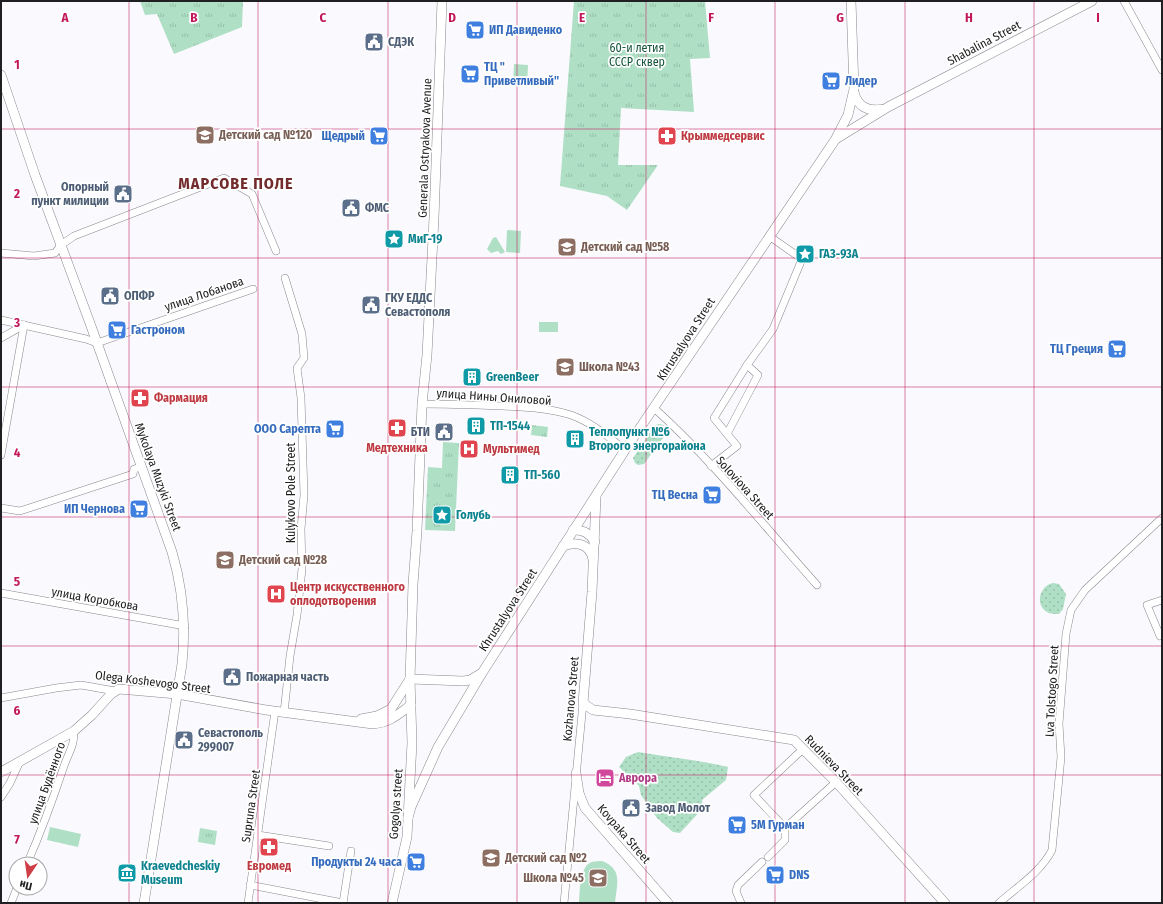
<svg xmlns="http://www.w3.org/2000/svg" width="1163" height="904" font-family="'Fira Sans Condensed',sans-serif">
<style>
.grass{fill:url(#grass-dots)}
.park{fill:url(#park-tufts)}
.pitch{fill:#afdfc5}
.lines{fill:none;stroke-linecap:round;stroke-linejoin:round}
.minor-casing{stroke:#88878d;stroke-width:8}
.major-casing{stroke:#88878d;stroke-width:10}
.minor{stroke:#fff;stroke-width:7}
.major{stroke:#fff;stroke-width:9}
.grid{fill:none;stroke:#c2185b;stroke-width:1;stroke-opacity:0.55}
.labels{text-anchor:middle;stroke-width:3.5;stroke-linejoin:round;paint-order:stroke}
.shop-label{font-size:12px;font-weight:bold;fill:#366cbe;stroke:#fff;text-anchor:start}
.service-label{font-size:12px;font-weight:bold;fill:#4e5e75;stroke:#fff;text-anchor:start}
.street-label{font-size:12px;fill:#202022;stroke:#fff}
.park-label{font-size:12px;fill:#16553b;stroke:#fff}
.education-label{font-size:12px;font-weight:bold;fill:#785e54;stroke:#fff;text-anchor:start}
.health-label{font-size:12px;font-weight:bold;fill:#be3a42;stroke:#fff;text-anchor:start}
.culture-label{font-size:12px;font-weight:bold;fill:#0d838f;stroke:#fff;text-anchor:start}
.hotel-label{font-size:12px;font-weight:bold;fill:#b23c85;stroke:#fff;text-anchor:start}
.district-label{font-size:16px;font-weight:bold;letter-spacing:1px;fill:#732c2e;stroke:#fff}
.grid-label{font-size:13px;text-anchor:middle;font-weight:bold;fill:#c2185b;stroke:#fff;stroke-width:3.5;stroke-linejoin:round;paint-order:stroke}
</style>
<defs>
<pattern id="grass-dots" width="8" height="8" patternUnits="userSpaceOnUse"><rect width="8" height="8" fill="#afdfc5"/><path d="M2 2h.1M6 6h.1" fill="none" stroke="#96bfa9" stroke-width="1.8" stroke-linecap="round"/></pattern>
<pattern id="park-tufts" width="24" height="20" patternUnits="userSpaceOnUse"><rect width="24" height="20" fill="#afdfc5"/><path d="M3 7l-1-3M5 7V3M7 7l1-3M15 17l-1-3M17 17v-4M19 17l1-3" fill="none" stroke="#96bfa9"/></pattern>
</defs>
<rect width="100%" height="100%" fill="#fafafe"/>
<!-- grass -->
<g class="grass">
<path d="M660 424 663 425 668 431 644 464 638 465 635 463 633 458 655 425Z"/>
<path d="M1053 583 1059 584 1066 594 1063 609 1059 614C1056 614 1050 614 1047 612 1035 605 1039 586 1053 583Z"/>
<path d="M638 752C668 757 698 760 728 767L726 780 702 800 703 808 680 833 673 832 657 818 641 795 639 786 619 767 626 757Z"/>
</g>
<!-- park -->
<g class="park">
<path d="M140 1H243L242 27 174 54 157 14 145 15Z"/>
<path d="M574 1H705L710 58 690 59 694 112 621 108 618 165H658L627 210 607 196 560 186Z"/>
<path d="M496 237 505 252 501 254 498 251 491 253 487 249 493 238Z"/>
<path d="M532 425 548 427 547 437 531 435Z"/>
<path d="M443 442 459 443 455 531 425 530 428 467 442 468Z"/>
<path d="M200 828 217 831 215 845 198 842Z"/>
</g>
<!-- pitch -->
<g class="pitch">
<path d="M514 64 528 65 527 86H513Z"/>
<path d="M507 230 521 231 520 253 506 252Z"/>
<rect x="539" y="322" width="19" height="10"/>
<path d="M50 827 81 834 78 847 47 840Z"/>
<path d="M602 861C623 869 617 884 615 903H579C580 892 579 866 592 862 595 861 599 861 602 861Z"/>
</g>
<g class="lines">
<!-- minor casing -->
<g class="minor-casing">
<g id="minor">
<path d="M1124 1 1162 70"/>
<path d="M1 253 34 256 55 253 61 245 74 236 224 178 252 194 276 251"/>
<path d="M1 320 86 339 97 343 253 289"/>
<path d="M1 338 24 325"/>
<path d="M422 404C448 404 475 405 502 406 525 407 549 408 571 415 591 422 609 437 625 450"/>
<path d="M654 408C713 461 764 526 817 585"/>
<path d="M727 434 714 418 747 365"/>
<path d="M1 455 24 325"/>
<path d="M711 466 737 446 727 434 758 375 747 365 773 329 802 259 769 236"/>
<path d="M1 508 20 511 133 474 134 469 141 467"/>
<path d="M1 593 185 626"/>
<path d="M1160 636 1147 605 1162 600"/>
<path d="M1 698 56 688 81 685 115 691"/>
<path d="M284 713 290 656 297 615 302 569 301 529 304 495 301 398 297 368 304 358 302 334 285 278"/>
<path d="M803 749 754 795 785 828 836 782"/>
<path d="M1 797 10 783 20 761"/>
<path d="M258 835 329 846"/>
<path d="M768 857 785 840V828"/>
<path d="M27 864C41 832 53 799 64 766 69 751 74 748 74 731"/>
<path d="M250 885 343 903"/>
<path d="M11 903 17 888"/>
<path d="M248 903 275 711"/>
<path d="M343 903 351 851"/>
<path d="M564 903 583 703"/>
<path d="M741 903 736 891 738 885 762 862"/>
<path d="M999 903C1017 887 1041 872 1052 850L1061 757 1059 724 1066 634 1071 610 1085 590 1162 518"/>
</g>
</g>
<!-- major casing -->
<g class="major-casing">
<g id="major">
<path d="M1 75 35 175 91 326 172 552C183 589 186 625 182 664L144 903"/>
<path d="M854 92C857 106 868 112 881 109"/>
<path d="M836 139 888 107 1092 1"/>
<path d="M596 497 592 592 583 703 593 710 630 714 794 740 836 782 945 903"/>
<path d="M573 530C584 529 590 534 595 542"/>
<path d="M563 546C577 541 590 544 593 559"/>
<path d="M410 679 463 681 470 680 480 674"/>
<path d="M391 709 410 679"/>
<path d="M361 719 377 716 391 709"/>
<path d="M1 772 74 731 92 715 111 694 119 689 177 694 266 710 373 724C391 722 397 715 411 705"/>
<path d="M576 773 579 793 585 808 668 903"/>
<path d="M408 818 411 807 438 747 482 673 625 450 835 140 848 115 854 89 851 1"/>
<path d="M392 903 407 837 412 743 410 679 413 584 417 531 422 404 427 355 434 218 442 1"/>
</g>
</g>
<!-- minor -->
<use href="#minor" class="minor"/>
<!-- major -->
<use href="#major" class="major"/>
</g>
<!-- grid -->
<path class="grid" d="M129 1V903M258 1V903M388 1V903M517 1V903M646 1V903M775 1V903M905 1V903M1034 1V903M1 129H1162M1 258H1162M1 387H1162M1 517H1162M1 646H1162M1 775H1162"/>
<!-- icons -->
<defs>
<g id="supermarket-square" transform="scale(1)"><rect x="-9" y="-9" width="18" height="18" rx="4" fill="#3f7fe0" stroke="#fff"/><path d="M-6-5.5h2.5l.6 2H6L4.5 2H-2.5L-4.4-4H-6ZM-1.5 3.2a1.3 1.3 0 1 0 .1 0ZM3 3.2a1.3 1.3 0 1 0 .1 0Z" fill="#fff"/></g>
<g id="civic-square" transform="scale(1)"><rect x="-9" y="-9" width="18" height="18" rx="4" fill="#5c6f8a" stroke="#fff"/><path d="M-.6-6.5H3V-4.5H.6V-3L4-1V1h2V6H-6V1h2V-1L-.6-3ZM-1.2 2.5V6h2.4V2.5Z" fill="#fff"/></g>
<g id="school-square" transform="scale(1)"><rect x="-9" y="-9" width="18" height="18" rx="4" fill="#8d6e63" stroke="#fff"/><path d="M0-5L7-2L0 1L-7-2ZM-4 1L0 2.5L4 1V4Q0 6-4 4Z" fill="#fff"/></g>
<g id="pharmacy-square" transform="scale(1)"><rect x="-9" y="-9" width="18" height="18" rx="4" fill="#e0444e" stroke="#fff"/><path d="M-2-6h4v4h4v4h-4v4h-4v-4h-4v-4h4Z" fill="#fff"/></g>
<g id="sight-square" transform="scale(1)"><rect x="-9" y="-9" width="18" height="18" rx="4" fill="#0f9aa8" stroke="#fff"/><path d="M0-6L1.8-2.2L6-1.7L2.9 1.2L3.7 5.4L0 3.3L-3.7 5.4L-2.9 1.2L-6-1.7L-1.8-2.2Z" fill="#fff"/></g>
<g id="building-square" transform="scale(1)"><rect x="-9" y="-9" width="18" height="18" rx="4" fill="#0f9aa8" stroke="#fff"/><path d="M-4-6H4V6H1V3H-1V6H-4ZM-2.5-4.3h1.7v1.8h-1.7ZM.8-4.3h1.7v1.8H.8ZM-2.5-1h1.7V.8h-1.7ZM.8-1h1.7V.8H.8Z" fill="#fff"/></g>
<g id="hospital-square" transform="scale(1)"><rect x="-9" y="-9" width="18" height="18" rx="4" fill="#e0444e" stroke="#fff"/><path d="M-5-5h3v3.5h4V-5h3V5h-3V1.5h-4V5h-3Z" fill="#fff"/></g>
<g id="hotel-square" transform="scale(1)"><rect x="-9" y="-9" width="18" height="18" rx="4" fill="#d1479c" stroke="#fff"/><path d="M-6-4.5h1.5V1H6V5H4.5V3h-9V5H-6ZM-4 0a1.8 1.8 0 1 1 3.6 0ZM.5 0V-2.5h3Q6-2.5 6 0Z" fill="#fff"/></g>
<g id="museum-square" transform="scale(1)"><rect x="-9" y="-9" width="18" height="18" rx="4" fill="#0f9aa8" stroke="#fff"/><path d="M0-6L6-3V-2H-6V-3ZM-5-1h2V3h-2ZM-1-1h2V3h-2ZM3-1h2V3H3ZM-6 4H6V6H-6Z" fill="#fff"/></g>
</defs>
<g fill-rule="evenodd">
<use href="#supermarket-square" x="475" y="30"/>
<use href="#civic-square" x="374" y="42"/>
<use href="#supermarket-square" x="470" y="74"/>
<use href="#supermarket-square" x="831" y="81"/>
<use href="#school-square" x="205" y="135"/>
<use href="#supermarket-square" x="379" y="136"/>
<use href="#pharmacy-square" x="667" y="136"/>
<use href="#civic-square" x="123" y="194"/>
<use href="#civic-square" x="351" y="208"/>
<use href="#sight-square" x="394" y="239"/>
<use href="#school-square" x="567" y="247"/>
<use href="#sight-square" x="805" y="254"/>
<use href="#civic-square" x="110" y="296"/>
<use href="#civic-square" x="371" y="305"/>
<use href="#supermarket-square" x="117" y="330"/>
<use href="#supermarket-square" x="1117" y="349"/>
<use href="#school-square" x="565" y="367"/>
<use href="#building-square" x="472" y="377"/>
<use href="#pharmacy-square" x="140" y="398"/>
<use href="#building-square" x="476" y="426"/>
<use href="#pharmacy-square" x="397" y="428"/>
<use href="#supermarket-square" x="335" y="429"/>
<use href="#civic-square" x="444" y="432"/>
<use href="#building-square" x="575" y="439"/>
<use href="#hospital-square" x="469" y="449"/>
<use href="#building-square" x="510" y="475"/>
<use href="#supermarket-square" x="712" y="495"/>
<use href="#supermarket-square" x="139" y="509"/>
<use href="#sight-square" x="442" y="515"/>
<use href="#school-square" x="225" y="560"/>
<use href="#hospital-square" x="276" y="594"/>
<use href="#civic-square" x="232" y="677"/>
<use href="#civic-square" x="184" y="740"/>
<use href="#hotel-square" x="605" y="778"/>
<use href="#civic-square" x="631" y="808"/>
<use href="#supermarket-square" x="737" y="825"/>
<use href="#pharmacy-square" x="269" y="847"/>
<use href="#school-square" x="491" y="858"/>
<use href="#supermarket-square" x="416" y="862"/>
<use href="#museum-square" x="127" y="873"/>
<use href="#supermarket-square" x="775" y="875"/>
<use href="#school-square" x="598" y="878"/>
</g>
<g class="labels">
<!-- shop labels -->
<g class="shop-label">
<text x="489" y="34">ИП Давиденко</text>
<text x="484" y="71">ТЦ "<tspan x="484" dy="14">Приветливый"</tspan></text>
<text x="845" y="85">Лидер</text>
<text x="365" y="140" text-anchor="end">Щедрый</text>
<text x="131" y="334">Гастроном</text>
<text x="1103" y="353" text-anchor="end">ТЦ Греция</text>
<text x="321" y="433" text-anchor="end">ООО Сарепта</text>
<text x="698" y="499" text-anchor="end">ТЦ Весна</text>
<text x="125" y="513" text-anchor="end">ИП Чернова</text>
<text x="751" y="829">5М Гурман</text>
<text x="402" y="866" text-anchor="end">Продукты 24 часа</text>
<text x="789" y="879">DNS</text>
</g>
<!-- service labels -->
<g class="service-label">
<text x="388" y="46">СДЭК</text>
<text x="109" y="191" text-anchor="end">Опорный<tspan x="109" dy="14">пункт милиции</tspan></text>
<text x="365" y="212">ФМС</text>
<text x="124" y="300">ОПФР</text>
<text x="385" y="302">ГКУ ЕДДС<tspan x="385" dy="14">Севастополя</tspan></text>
<text x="430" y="436" text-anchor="end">БТИ</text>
<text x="246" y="681">Пожарная часть</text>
<text x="198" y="737">Севастополь<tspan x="198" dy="14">299007</tspan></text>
<text x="645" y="812">Завод Молот</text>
</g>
<!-- street labels -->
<g class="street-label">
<text transform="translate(984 43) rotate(-28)" y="4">Shabalina Street</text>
<text transform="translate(425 148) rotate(-88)" y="4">Generala Ostryakova Avenue</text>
<text transform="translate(204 294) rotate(-19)" y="4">улица Лобанова</text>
<text transform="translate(686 339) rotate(-57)" y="4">Khrustalyova Street</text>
<text transform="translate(494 397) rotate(4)" y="4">улица Нины Ониловой</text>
<text transform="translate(158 477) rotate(70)" y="4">Mykolaya Muzyki Street</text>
<text transform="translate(745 488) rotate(48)" y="4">Soloviova Street</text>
<text transform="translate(291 493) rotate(-90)" y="4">Kulykovo Pole Street</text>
<text transform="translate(95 599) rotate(10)" y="4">улица Коробкова</text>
<text transform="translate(508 610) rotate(-57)" y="4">Khrustalyova Street</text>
<text transform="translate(153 682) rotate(7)" y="4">Olega Koshevogo Street</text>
<text transform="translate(1052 691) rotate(-87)" y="4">Lva Tolstogo Street</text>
<text transform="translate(571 699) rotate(-85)" y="4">Kozhanova Street</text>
<text transform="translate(834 765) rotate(46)" y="4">Rudnieva Street</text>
<text transform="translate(47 783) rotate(-70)" y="4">улица Будённого</text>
<text transform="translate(396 804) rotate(-86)" y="4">Gogolya street</text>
<text transform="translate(251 806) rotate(-82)" y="4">Supruna Street</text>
<text transform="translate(624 834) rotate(49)" y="4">Kovpaka Street</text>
</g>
<!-- park labels -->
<g class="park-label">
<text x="637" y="52">60-и летия<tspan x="637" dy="14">СССР сквер</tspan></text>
</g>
<!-- education labels -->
<g class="education-label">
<text x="219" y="139">Детский сад №120</text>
<text x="581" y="251">Детский сад №58</text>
<text x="579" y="371">Школа №43</text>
<text x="239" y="564">Детский сад №28</text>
<text x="505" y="862">Детский сад №2</text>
<text x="584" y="882" text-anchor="end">Школа №45</text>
</g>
<!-- health labels -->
<g class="health-label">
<text x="681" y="140">Крыммедсервис</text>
<text x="154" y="402">Фармация</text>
<text x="397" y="452" text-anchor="middle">Медтехника</text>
<text x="483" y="453">Мультимед</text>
<text x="290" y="591">Центр искусственного<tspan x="290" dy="14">оплодотворения</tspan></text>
<text x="269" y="870" text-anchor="middle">Евромед</text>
</g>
<!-- culture labels -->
<g class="culture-label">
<text x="408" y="243">МиГ-19</text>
<text x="819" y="258">ГАЗ-93А</text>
<text x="486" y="381">GreenBeer</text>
<text x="490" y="430">ТП-1544</text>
<text x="589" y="436">Теплопункт №6<tspan x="589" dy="14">Второго энергорайона</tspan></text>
<text x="524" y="479">ТП-560</text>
<text x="456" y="519">Голубь</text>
<text x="141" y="870">Kraevedcheskiy<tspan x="141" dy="14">Museum</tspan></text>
</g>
<!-- hotel labels -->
<g class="hotel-label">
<text x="619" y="782">Аврора</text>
</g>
<!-- district labels -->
<g class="district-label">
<text x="236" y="189">МАРСОВЕ ПОЛЕ</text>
</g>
</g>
<g class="grid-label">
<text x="65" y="22">A</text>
<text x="194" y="22">B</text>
<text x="323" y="22">C</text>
<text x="452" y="22">D</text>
<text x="582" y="22">E</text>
<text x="711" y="22">F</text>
<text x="840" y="22">G</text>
<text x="969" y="22">H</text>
<text x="1098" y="22">I</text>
<text x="17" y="69">1</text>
<text x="17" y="198">2</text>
<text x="17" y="327">3</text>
<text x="17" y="457">4</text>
<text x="17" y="586">5</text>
<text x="17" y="715">6</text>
<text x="17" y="844">7</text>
</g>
<!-- border -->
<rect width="1163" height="904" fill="none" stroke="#202022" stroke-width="4"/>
<!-- north arrow -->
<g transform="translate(28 876) rotate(193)"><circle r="19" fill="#ffffff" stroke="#a6a6a7"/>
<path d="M0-3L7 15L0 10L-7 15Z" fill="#cf3f48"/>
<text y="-6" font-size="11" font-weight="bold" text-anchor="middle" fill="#202022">Пн</text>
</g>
</svg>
